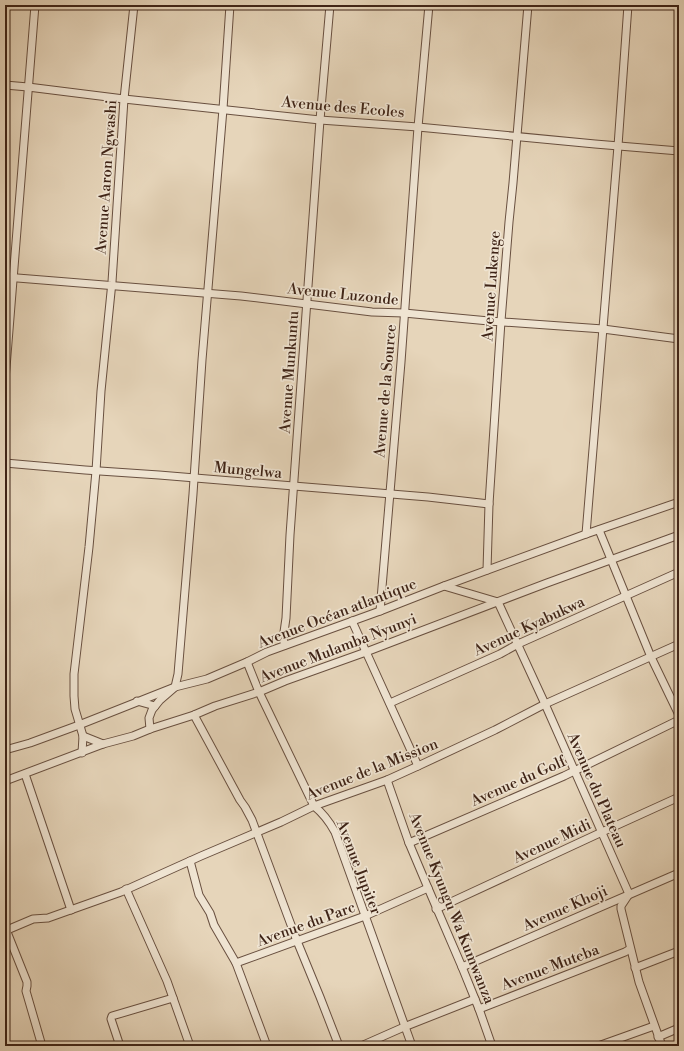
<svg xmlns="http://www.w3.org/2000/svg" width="684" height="1051" font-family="'Libre Bodoni',serif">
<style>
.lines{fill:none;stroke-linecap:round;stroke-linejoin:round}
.minor-casing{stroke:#695040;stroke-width:9}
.minor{stroke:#efe4d2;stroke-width:7}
.labels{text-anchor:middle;stroke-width:3.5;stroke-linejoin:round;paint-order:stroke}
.street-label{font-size:15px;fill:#3f2417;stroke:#efe4d2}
</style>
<rect width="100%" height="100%" fill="#e6d5ba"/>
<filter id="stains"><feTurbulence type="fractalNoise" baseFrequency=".005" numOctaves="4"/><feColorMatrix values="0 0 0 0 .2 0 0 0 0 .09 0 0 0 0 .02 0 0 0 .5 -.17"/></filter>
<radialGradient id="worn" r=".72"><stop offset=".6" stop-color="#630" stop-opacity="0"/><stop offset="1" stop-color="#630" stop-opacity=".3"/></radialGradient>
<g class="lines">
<!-- minor casing -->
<g class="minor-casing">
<g id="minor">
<path d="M5 85 28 87 124 99 320 120 418 127 595 144 679 151"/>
<path d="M5 277 241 296 372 312 404 313 489 321 603 329 679 339"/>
<path d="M5 380 35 5"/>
<path d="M5 463 85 470 159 475 428 497 489 504"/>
<path d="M599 530 651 657 679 715"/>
<path d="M586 534 618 146 628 5"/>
<path d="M487 570 489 504 501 321 509 222 513 183 528 5"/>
<path d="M444 586 498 602 545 704 629 894 621 906V909L639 982 662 1046"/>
<path d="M380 611 401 362 418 127 429 5"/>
<path d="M352 621 418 766"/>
<path d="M285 645 283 639 286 618 290 535 320 120 330 5"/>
<path d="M247 662 259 692 314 806C324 814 329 821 335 832L412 1046"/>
<path d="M137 701 155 706"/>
<path d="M390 703 500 654 518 644 679 572"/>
<path d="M194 715 240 800 245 807 252 820 297 941 320 997 339 1046"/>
<path d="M150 729 149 718 152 710 160 700 175 687 178 674 193 494 202 360 223 109 230 5"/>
<path d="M83 736 103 744"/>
<path d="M5 750 30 743 79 725 175 687 207 679 247 662 267 652 380 611 444 586 586 534 679 502"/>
<path d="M82 753 83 736 75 709 74 696V674L89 547 96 471 101 391 112 282 124 99 134 5"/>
<path d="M25 774 71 910"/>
<path d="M387 780 409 843 428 888 462 967 479 1009 492 1046"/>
<path d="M5 781 103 744 133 736 150 729 194 715 215 706 259 692 285 681 366 652 547 583 679 535"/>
<path d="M409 843 564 776 679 720"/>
<path d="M190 861 199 895 210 913 214 925 236 963 267 1046"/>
<path d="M126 889 167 981 190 1046"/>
<path d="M436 909 602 832 679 797"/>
<path d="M5 927 27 982V986L26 991 42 1046"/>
<path d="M7 930 33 919 48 918 121 892 201 856 281 822 314 806 387 780 418 766 495 730 545 704 679 644"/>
<path d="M236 963 365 916 428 888"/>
<path d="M462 967 679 873"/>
<path d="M635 968 679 951"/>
<path d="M479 1009 625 952 630 949"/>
<path d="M658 1037 679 1028"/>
<path d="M5 1045 7 1046"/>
<path d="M120 1046 111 1019 112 1016 173 998"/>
<path d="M361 1046 404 1027 475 999"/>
<path d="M598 1046 654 1026"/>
</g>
</g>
<!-- minor -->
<use href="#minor" class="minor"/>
</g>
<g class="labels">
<!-- street labels -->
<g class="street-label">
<text transform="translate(343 107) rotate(5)" y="5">Avenue des Ecoles</text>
<text transform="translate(106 177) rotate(-86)" y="5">Avenue Aaron Ngwashi</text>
<text transform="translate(491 286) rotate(-86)" y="5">Avenue Lukenge</text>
<text transform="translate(343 294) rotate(6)" y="5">Avenue Luzonde</text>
<text transform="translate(289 372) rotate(-86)" y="5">Avenue Munkuntu</text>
<text transform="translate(385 391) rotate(-85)" y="5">Avenue de la Source</text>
<text transform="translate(248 470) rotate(5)" y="5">Mungelwa</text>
<text transform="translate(337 613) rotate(-21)" y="5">Avenue Océan atlantique</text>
<text transform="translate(529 626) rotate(-25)" y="5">Avenue Kyabukwa</text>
<text transform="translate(338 648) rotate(-21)" y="5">Avenue Mulamba Nyunyi</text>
<text transform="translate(372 769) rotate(-22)" y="5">Avenue de la Mission</text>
<text transform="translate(518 781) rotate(-24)" y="5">Avenue du Golf</text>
<text transform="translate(597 790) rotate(66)" y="5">Avenue du Plateau</text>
<text transform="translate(552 841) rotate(-25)" y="5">Avenue Midi</text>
<text transform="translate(359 867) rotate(69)" y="5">Avenue Jupiter</text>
<text transform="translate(452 908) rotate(68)" y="5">Avenue Kyungu Wa Kumwanza</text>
<text transform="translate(565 908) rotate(-24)" y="5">Avenue Khoji</text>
<text transform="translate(306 924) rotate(-20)" y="5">Avenue du Parc</text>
<text transform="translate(550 967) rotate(-21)" y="5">Avenue Muteba</text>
</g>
</g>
<!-- margin -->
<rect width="684" height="1051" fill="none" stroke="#e6d5ba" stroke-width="20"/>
<rect x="6" y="6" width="672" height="1039" fill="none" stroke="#3f2417" stroke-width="2"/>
<rect x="10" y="10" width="664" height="1031" fill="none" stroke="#3f2417"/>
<rect width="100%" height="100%" filter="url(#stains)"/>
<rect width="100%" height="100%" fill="url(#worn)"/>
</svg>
